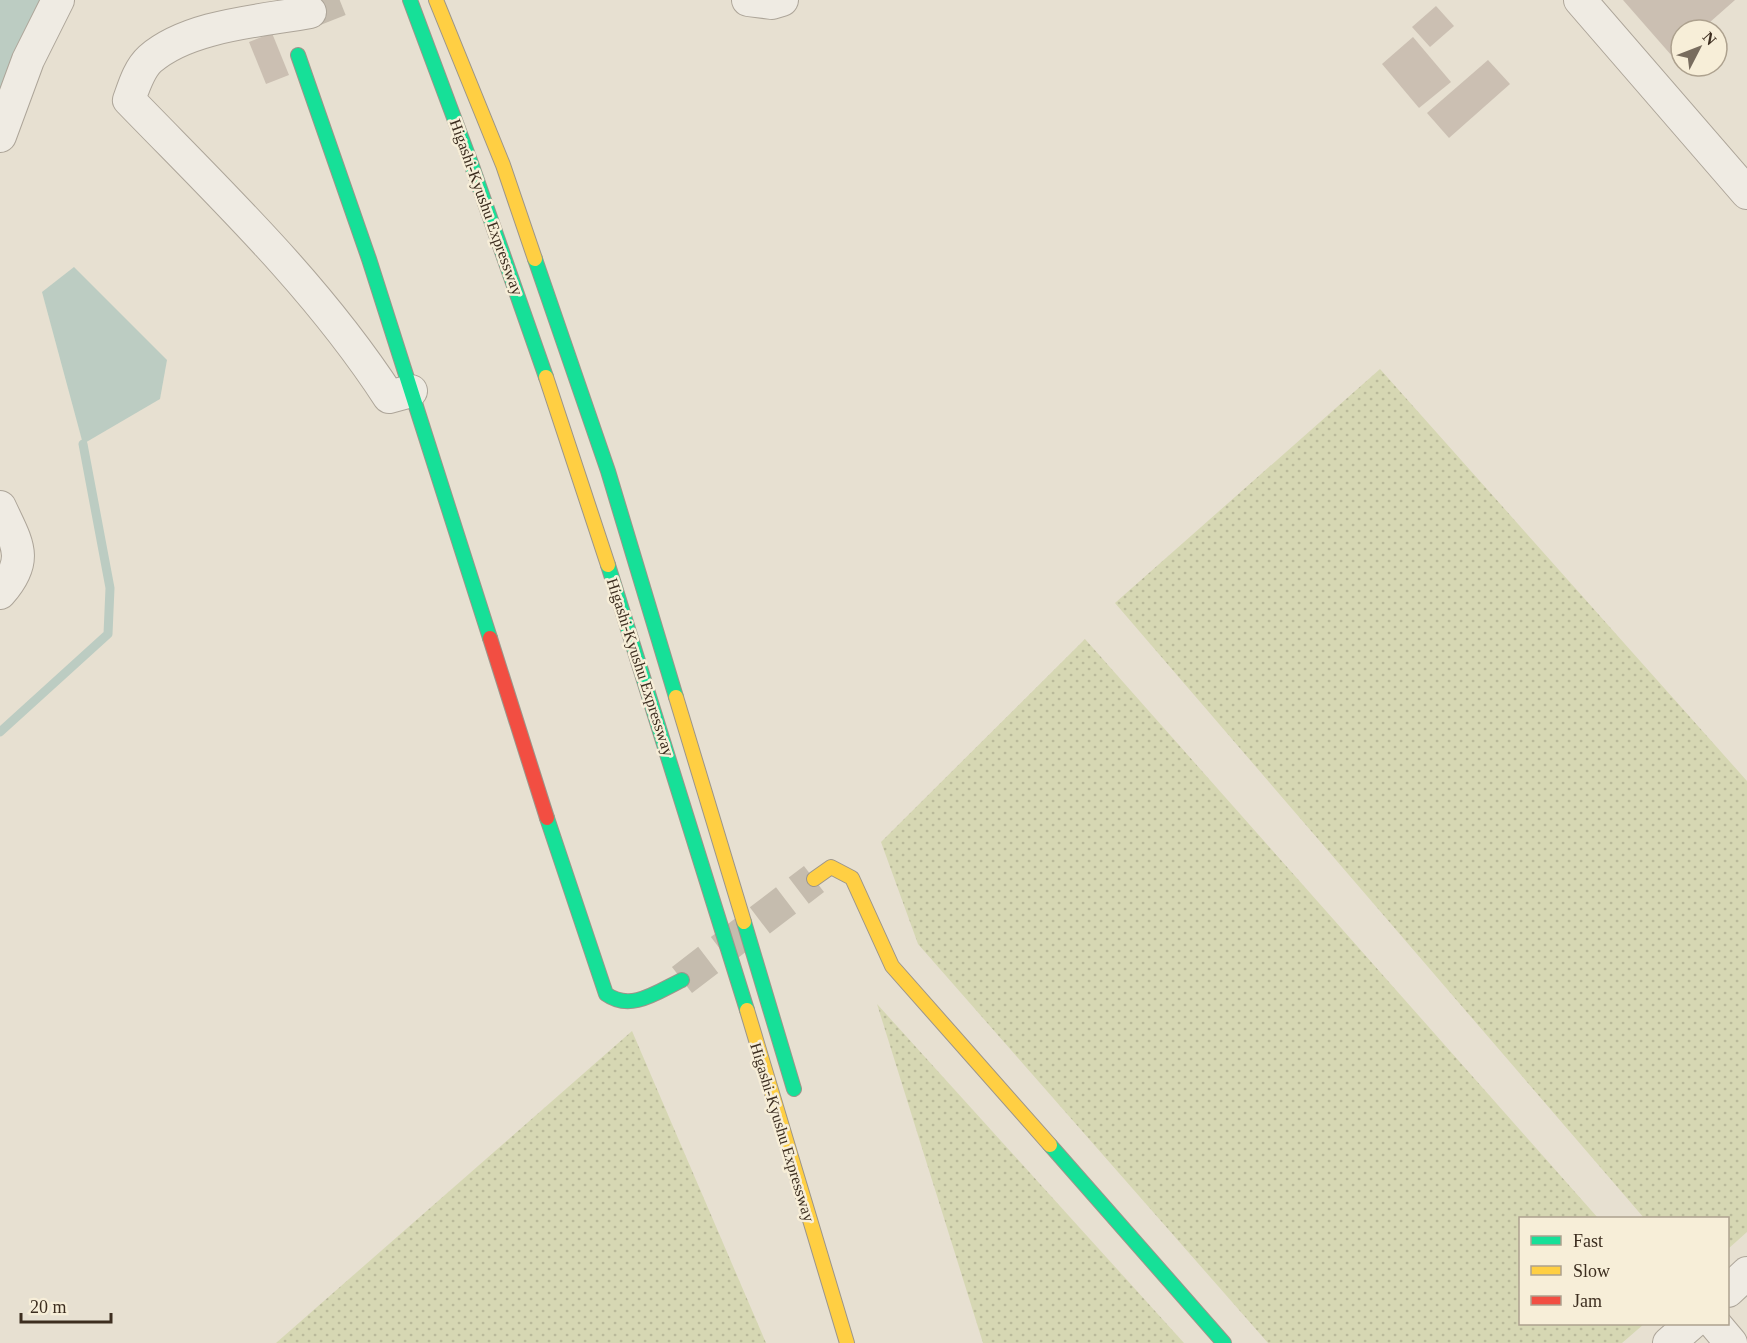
<svg xmlns="http://www.w3.org/2000/svg" width="1747" height="1343" font-family="Georgia,serif">
<style>
.grass{fill:url(#grass-dots)}
.water{fill:#bcccc2}
.lines{fill:none;stroke-linecap:round;stroke-linejoin:round}
.stream{stroke:#bcccc2;stroke-width:9}
.building{fill:#cbbfb2}
.street-tunnel{stroke:#c5bcae;stroke-width:32;stroke-dasharray:32 16;stroke-linecap:butt}
.secondary-tunnel{stroke:#c5bcae;stroke-width:33;stroke-dasharray:33 16;stroke-linecap:butt}
.street-casing{stroke:#ada599;stroke-width:34}
.fast-casing{stroke:#9c958a;stroke-width:16}
.slow-casing{stroke:#9c958a;stroke-width:16}
.jam-casing{stroke:#9c958a;stroke-width:16}
.street{stroke:#efebe3;stroke-width:32}
.fast{stroke:#16e098;stroke-width:14}
.slow{stroke:#ffcf43;stroke-width:14}
.jam{stroke:#f24e42;stroke-width:14}
.labels{text-anchor:middle;stroke-width:5;stroke-linejoin:round;paint-order:stroke}
.street-label{font-size:16px;fill:#3d2e20;stroke:#f7eed8}
</style>
<defs>
<pattern id="grass-dots" width="8" height="8" patternUnits="userSpaceOnUse" patternTransform="scale(1.5)"><rect width="8" height="8" fill="#d6d7b3"/><path d="M2 2h.1M6 6h.1" fill="none" stroke="#b9b99a" stroke-width="1.8" stroke-linecap="round"/></pattern>
</defs>
<rect width="100%" height="100%" fill="#e7e0d1"/>
<!-- grass -->
<g class="grass">
<path d="M1380 369 1747 781V1232L1728 1249V1218H1644L1115 603Z"/>
<path d="M1085 639 1598 1218H1520V1324H1644L1622 1343H1268L918 944 881 842Z"/>
<path d="M877 1004 1184 1343H983Z"/>
<path d="M632 1031 766 1343H276Z"/>
</g>
<!-- water -->
<g class="water">
<path d="M0 0H41L0 91Z"/>
<path d="M74 267 167 360 160 399 83 444 42 292Z"/>
</g>
<g class="lines">
<!-- stream -->
<path class="stream" d="M0 732 108 634 110 588 83 444"/>
</g>
<!-- building -->
<g class="building">
<path d="M1623 0H1735L1701 30H1681V48L1672 56Z"/>
<path d="M1436 6 1454 26 1430 47 1412 27Z"/>
<path d="M272 33 289 75 266 84 249 42Z"/>
<path d="M1413 37 1451 82 1419 108 1382 64Z"/>
<path d="M1488 60 1510 84 1449 138 1427 113Z"/>
</g>
<g class="lines">
<!-- street-tunnel -->
<path class="street-tunnel" d="M310 12 340 0"/>
<!-- secondary-tunnel -->
<path class="secondary-tunnel" d="M682 980 814 879"/>
<!-- street casing -->
<g class="street-casing">
<g id="street">
<path d="M748 0 772 3 782 0"/>
<path d="M1580 0 1747 193"/>
<path d="M310 12C261 21 189 25 150 59 139 69 134 86 129 100 221 195 317 286 389 397L411 391"/>
<path d="M0 136 28 60 58 0"/>
<path d="M0 507C17 544 30 559 0 593"/>
<path d="M1728 1291 1747 1273"/>
<path d="M1715 1324 1731 1343"/>
<path d="M1669 1343 1691 1324"/>
</g>
</g>
<!-- fast casing -->
<g class="fast-casing">
<g id="fast">
<path d="M410 0 472 166 546 377"/>
<path d="M298 55 369 259 490 638"/>
<path d="M535 259 608 471 676 697"/>
<path d="M608 565 747 1010"/>
<path d="M547 818 606 994C631 1012 657 992 682 980"/>
<path d="M744 922 794 1089"/>
<path d="M1050 1145 1224 1343"/>
</g>
</g>
<!-- slow casing -->
<g class="slow-casing">
<g id="slow">
<path d="M436 0 503 165 535 259"/>
<path d="M546 377 608 565"/>
<path d="M676 697 744 922"/>
<path d="M814 879 831 867 852 878 892 966 1050 1145"/>
<path d="M747 1010 847 1343"/>
</g>
</g>
<!-- jam casing -->
<g class="jam-casing">
<path id="jam" d="M490 638 547 818"/>
</g>
<!-- street -->
<use href="#street" class="street"/>
<!-- fast -->
<use href="#fast" class="fast"/>
<!-- slow -->
<use href="#slow" class="slow"/>
<!-- jam -->
<use href="#jam" class="jam"/>
</g>
<g class="labels">
<!-- street labels -->
<g class="street-label">
<text transform="translate(487 207) rotate(70)" y="6">Higashi-Kyushu Expressway</text>
<text transform="translate(641 667) rotate(72)" y="6">Higashi-Kyushu Expressway</text>
<text transform="translate(783 1132) rotate(73)" y="6">Higashi-Kyushu Expressway</text>
</g>
</g>
<!-- legend -->
<rect x="1519" y="1217" width="210" height="108" fill="#f7eed8" stroke="#ada18e" stroke-width="1.5"/>
<rect x="1531" y="1236" width="30" height="9" fill="#16e098" stroke="#ada18e" stroke-width="1.5"/>
<text x="1573" y="1247" font-size="18" fill="#3d2e20">Fast</text>
<rect x="1531" y="1266" width="30" height="9" fill="#ffcf43" stroke="#ada18e" stroke-width="1.5"/>
<text x="1573" y="1277" font-size="18" fill="#3d2e20">Slow</text>
<rect x="1531" y="1296" width="30" height="9" fill="#f24e42" stroke="#ada18e" stroke-width="1.5"/>
<text x="1573" y="1307" font-size="18" fill="#3d2e20">Jam</text>
<!-- north arrow -->
<g transform="translate(1699 48) rotate(48)"><circle r="28" fill="#f7eed8" stroke="#ada18e" stroke-width="1.5"/>
<path d="M0-4.5L10 22L0 15L-10 22Z" fill="#786c5e"/>
<text y="-9" font-size="16" font-weight="bold" text-anchor="middle" fill="#3d2e20">N</text>
</g>
<!-- scale -->
<path d="M21 1313v9h90v-9" fill="none" stroke="#3d2e20" stroke-width="3"/>
<text x="30" y="1313" font-size="18" fill="#3d2e20" stroke="#f7eed8" stroke-width="4.5" paint-order="stroke">20 m</text>
</svg>
